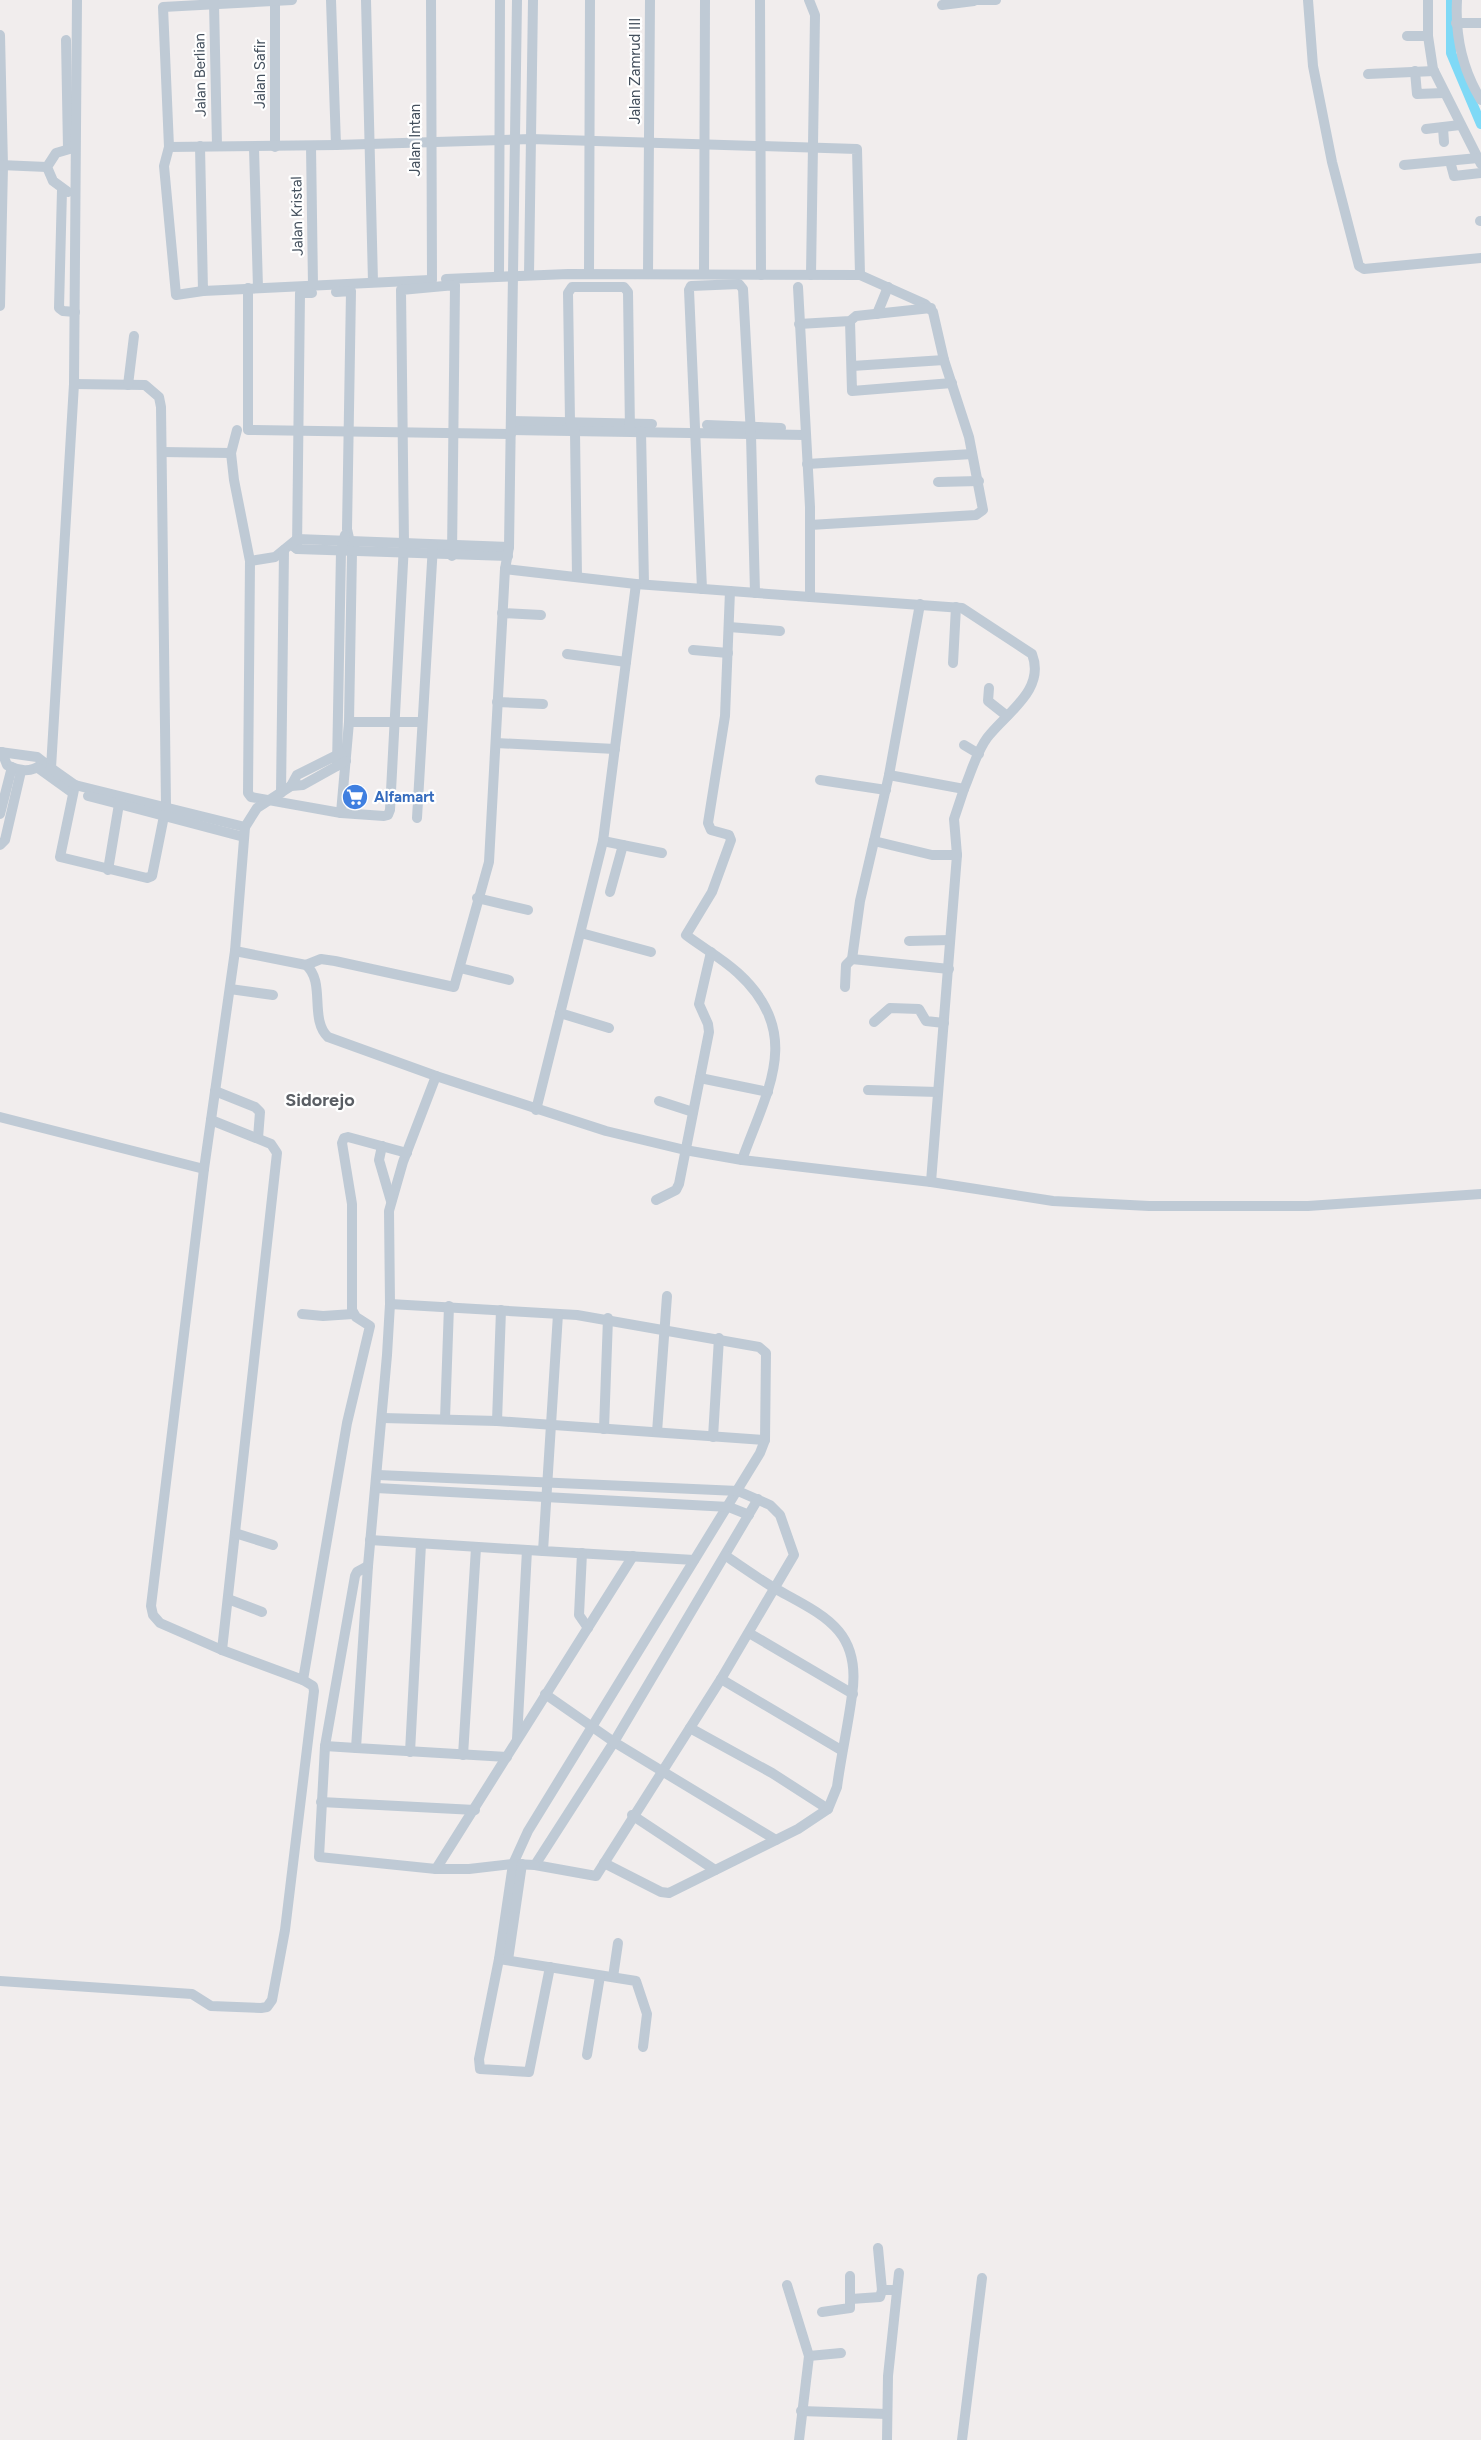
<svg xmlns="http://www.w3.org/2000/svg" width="1481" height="2440" font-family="Figtree,sans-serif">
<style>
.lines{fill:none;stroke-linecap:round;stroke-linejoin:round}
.canal{stroke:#7fd9f6;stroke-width:10}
.minor{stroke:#bfcad5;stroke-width:10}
.labels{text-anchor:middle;stroke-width:4.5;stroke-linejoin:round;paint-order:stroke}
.street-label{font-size:15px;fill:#44505d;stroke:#fff}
.shop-label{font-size:15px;font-weight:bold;fill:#366cbe;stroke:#fff;text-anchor:start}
.quarter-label{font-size:18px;font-weight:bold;fill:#5a5e64;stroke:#fff}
</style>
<rect width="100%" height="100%" fill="#f1eded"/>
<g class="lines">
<!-- canal -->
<path class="canal" d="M1451 0V53L1481 124"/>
<!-- minor -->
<g class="minor">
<path d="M275 0V147"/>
<path d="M331 0 336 145 531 139 857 149 860 275"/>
<path d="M366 0 373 282"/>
<path d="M431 0 432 280"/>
<path d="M760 0 761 275"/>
<path d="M809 0 815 15 811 275"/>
<path d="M974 0H996"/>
<path d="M1308 0 1313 66 1332 162 1359 266 1364 269 1481 258"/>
<path d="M1428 0V36L1433 69 1481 164"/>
<path d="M1457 0C1455 36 1462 69 1481 100"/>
<path d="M214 3 217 146"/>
<path d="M942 5 974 1"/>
<path d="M1456 23H1481"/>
<path d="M0 35 3 166 0 306"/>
<path d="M1407 36H1428"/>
<path d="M66 40 68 149"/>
<path d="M1415 71 1417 94 1444 93"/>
<path d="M1368 74 1434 71"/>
<path d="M1443 128 1444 142"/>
<path d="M1426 129 1460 125"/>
<path d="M200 146 203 291 430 280"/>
<path d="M311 146 313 286"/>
<path d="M169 147 336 145"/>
<path d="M254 148 258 288"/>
<path d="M1450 161 1454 176 1481 173"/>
<path d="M0 165 47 167"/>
<path d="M1404 165 1478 158"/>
<path d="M62 190 59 308 63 311 75 312"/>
<path d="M68 192 53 181 47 167 56 153 73 148"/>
<path d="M1480 221H1481"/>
<path d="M589 274 590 0"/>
<path d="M648 274 650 0"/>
<path d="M704 274 705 0"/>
<path d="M529 275 533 0"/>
<path d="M499 276 500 0"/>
<path d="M446 279 568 274 860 275 925 304 933 312 944 360 969 437 983 510 976 515 810 525"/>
<path d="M248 288V430L511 434"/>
<path d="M203 291 176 295 164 166 169 147 163 7 292 0"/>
<path d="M336 292 351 291 347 529 352 552 349 722 341 813"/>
<path d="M877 314 888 287"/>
<path d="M850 321 852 391 952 383"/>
<path d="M799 324 850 321 856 316 931 308"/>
<path d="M852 366 944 360"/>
<path d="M74 384 145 385 159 397 161 407 166 806 152 876 147 878 60 857 75 785"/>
<path d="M128 385 134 336"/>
<path d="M511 421 652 424"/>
<path d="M707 425 781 428"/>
<path d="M237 430 231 453 234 480 250 561 248 793 251 797 341 813 384 816 388 815 390 810 404 544 401 290 455 285 452 556"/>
<path d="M511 430 805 435"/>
<path d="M641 431 644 584"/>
<path d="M162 452 231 453"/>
<path d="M807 464 972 454"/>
<path d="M938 482 979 481"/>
<path d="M293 546 297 549 508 556"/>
<path d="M297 549 300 293H312"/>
<path d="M250 561 275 557 297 539 509 547"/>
<path d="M505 569 636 584 810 597V507L798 287"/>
<path d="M577 577 575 432 570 422 568 293 572 287H624L628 292 630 431"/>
<path d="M702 589 689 290 691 286 739 284 743 289 751 435 755 593"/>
<path d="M730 591 725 716 708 823 711 830 729 835 731 840 712 892 686 935C703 948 722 958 738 973 805 1034 766 1092 742 1160"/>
<path d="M810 597 962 608 1032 654C1046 690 1006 713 987 738 976 753 971 773 964 789"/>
<path d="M920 604 889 775 874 841 932 855H957L931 1182"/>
<path d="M502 613 541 615"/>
<path d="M729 627 780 631"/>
<path d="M693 650 728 653"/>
<path d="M567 654 626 662"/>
<path d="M953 663 956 607"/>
<path d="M989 688 988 701 1007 716"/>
<path d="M497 702 543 704"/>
<path d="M349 722H421"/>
<path d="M496 743 615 749"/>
<path d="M964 745 979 754"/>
<path d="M0 752 37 757 51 768 74 384 77 0"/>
<path d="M2 752 7 765C18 771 32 773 42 764"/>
<path d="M337 766 341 551 345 535"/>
<path d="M38 768 70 791"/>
<path d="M51 768 75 785 245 827"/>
<path d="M889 775 964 789 954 819 957 855"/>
<path d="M820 780 886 790"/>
<path d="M291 786 297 775 341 753"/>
<path d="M281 793 284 550"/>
<path d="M88 796 119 804"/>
<path d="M0 814 12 767"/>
<path d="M417 818 433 545"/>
<path d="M603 841 662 853"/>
<path d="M0 845 5 840 21 771"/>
<path d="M108 870 119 804 244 837"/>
<path d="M610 892 623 845"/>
<path d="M477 898 528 910"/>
<path d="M581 933 651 952"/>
<path d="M909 941 950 940"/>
<path d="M235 951 306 965C326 982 309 1019 328 1037L436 1076 606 1131 685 1150 742 1160 931 1182 1053 1201 1149 1206H1308L1481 1194"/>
<path d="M852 959 949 969"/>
<path d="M306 965 321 959 335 961 454 987 489 862 505 569 509 547 517 0"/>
<path d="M460 968 509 980"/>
<path d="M845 987 846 965 852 959 860 901 874 841"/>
<path d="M230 989 273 995"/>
<path d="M560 1013 609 1028"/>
<path d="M874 1022 890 1008 919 1009 926 1021 944 1023"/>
<path d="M436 1076 403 1162 389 1211 390 1304 387 1355 368 1566 356 1748 507 1757"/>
<path d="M700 1078 768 1092"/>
<path d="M868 1090 938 1092"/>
<path d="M215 1091 255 1107 260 1112 258 1138"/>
<path d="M659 1101 693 1112"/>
<path d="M536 1110 603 841 636 584"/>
<path d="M0 1117 204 1169"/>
<path d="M211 1120 271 1144 277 1153 222 1650"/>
<path d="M382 1146 379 1160 391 1201"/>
<path d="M656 1200 676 1190 679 1184 709 1032 708 1024 699 1004 711 952"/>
<path d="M390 1304 577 1315 759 1347 766 1353 765 1440 760 1453 528 1831 513 1864 499 1959 479 2059 480 2069 529 2072 550 1967"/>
<path d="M302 1314 323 1316 353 1314"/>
<path d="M558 1314 543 1551 694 1560"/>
<path d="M383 1418 497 1421 765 1440"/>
<path d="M445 1419 449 1306"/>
<path d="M497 1421 501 1310"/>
<path d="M604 1429 608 1318"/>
<path d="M657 1432 667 1296"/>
<path d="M713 1437 719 1338"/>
<path d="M378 1475 738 1491 770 1505 780 1515 794 1555 721 1679 596 1876 535 1865 614 1742 545 1694"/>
<path d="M376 1488 729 1507 749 1515"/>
<path d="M758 1499 614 1742 776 1840"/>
<path d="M235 1533 273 1545"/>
<path d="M370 1540 543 1551"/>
<path d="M582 1553 579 1615 588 1628"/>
<path d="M368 1566 357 1572 355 1576 325 1746 319 1857 436 1869H469L513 1864 535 1865"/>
<path d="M228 1599 262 1612"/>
<path d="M749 1633 853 1694"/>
<path d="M721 1679 841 1750"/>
<path d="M303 1680 347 1423 370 1326 356 1317 352 1310V1204L342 1143 344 1138 348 1137 407 1153"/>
<path d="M690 1728 772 1773 828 1809 837 1787C841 1756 848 1726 852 1695 862 1630 823 1615 776 1589 759 1579 742 1567 726 1556"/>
<path d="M517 1739 527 1550"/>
<path d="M325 1746 356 1748"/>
<path d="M410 1752 421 1544"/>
<path d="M463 1755 476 1548"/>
<path d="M321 1802 475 1810"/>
<path d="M632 1815 715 1870"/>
<path d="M604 1863 661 1892 669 1893 798 1829 828 1809"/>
<path d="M436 1869 633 1556"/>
<path d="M499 1959 636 1981 647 2014 643 2047"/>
<path d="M508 1960 522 1864"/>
<path d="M613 1977 618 1943"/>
<path d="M0 1981 192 1994 211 2006 261 2008 267 2007 272 2000 285 1930 314 1691 313 1686 303 1680 222 1650 160 1623 153 1615 151 1606 204 1169 235 951 245 827 257 808 291 786 303 785 346 761"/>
<path d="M587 2055 600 1976"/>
<path d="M878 2248 882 2290H897"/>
<path d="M787 2285 809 2356 799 2440"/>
<path d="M851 2299 880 2297 882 2290"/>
<path d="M822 2312 850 2308V2276"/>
<path d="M809 2356 841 2353"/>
<path d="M801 2411 887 2414"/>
<path d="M887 2440 888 2376 899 2273"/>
<path d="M962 2440 982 2278"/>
</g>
</g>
<!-- icons -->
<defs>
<g id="supermarket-disc" transform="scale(1.35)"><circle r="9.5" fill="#3f7fe0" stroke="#fff"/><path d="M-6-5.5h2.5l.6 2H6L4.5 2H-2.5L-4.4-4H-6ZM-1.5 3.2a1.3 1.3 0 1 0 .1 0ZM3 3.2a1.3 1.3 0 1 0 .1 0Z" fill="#fff"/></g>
</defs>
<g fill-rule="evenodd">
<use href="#supermarket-disc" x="355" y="797"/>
</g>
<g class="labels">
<!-- street labels -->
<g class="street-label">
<text transform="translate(635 71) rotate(-90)" y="5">Jalan Zamrud III</text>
<text transform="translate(260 74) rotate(-90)" y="5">Jalan Safir</text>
<text transform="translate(200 75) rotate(-91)" y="5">Jalan Berlian</text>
<text transform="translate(415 140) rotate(-90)" y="5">Jalan Intan</text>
<text transform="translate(297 216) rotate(-91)" y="5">Jalan Kristal</text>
</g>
<!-- shop labels -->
<g class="shop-label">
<text x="374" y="802">Alfamart</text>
</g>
<!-- quarter labels -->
<g class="quarter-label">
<text x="320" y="1106">Sidorejo</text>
</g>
</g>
</svg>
